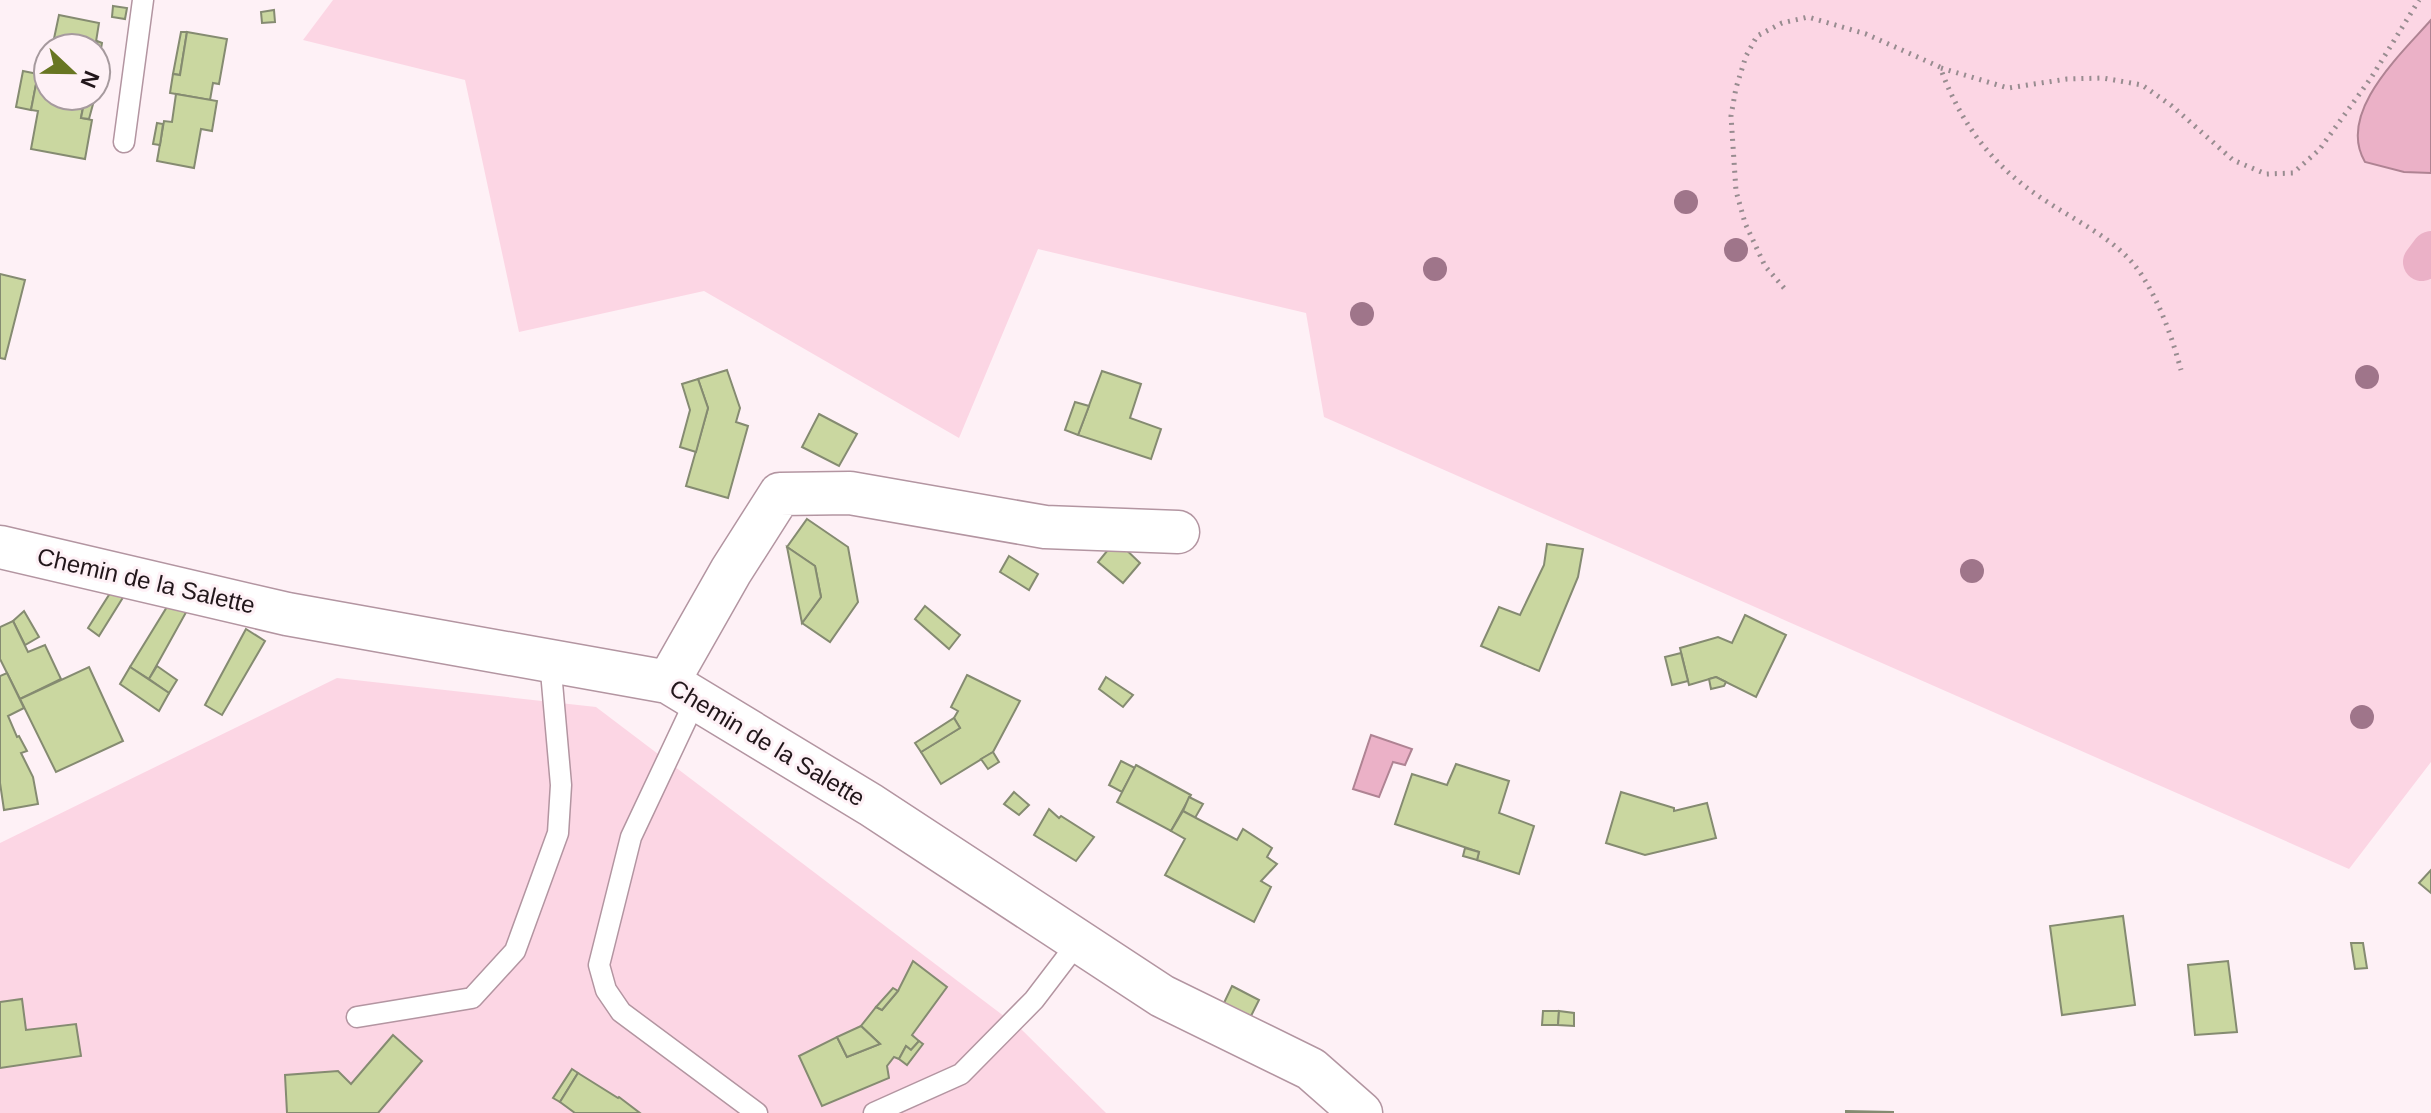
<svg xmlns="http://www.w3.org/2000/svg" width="2431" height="1113" font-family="Helvetica,sans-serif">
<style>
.green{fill:#fcd6e4}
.water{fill:#ebb1c7;stroke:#af8393;stroke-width:2}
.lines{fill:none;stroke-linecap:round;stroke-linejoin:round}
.canal{stroke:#ebb1c7;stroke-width:38}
.building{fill:#cad7a0;stroke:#858b71;stroke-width:2}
.service-casing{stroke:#b395a1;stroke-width:23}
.minor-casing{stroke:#b395a1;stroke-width:45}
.path{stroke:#988c90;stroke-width:5;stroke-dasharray:2 6;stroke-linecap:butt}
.service{stroke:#fff;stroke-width:20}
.minor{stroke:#fff;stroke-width:42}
.tree{fill:#9f758a}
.labels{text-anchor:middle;stroke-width:6;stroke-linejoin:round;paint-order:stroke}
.street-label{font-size:24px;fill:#22171b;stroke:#fef1f6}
</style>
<rect width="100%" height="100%" fill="#fef1f6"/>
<!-- green -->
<g class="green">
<path d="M333 0H2431V762L2349 869 1324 417 1306 313 1038 249 959 438 704 291 519 332 465 80 303 40Z"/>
<path d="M337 678 596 707 1021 1029 1106 1113H0V843Z"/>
</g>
<!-- water -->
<g class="water">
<path d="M2431 20V173L2404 172 2365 162C2336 113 2401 54 2431 20Z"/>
<path d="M1371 735 1412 749 1405 765 1393 762 1379 797 1353 789Z"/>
</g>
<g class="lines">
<!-- canal -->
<path class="canal" d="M2422 262 2431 250"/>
</g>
<!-- building -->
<g class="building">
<path d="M113 6 127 8 125 19 112 17Z"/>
<path d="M274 10 275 22 262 23 261 12Z"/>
<path d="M59 15 99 23 95 48H52Z"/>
<path d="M181 32H187L180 75 173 74Z"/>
<path d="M187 32 227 39 219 84 213 83 210 100 170 93 173 74 180 75Z"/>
<path d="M97 41 102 43 99 60 96 59Z"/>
<path d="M96 59 108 62 105 78 96 76Z"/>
<path d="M23 71 38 74 31 110 16 107Z"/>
<path d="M38 74 48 76V96H85L81 118 92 120 85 159 31 149 38 111 31 110Z"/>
<path d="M176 94 217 101 212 131 201 129 194 168 157 161 164 121 172 122Z"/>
<path d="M84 103 93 104 89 119 81 118Z"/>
<path d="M157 123 163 124 160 145 153 144Z"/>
<path d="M0 274 25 280 5 359 0 358Z"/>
<path d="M727 370 740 408 736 422 748 426 728 498 686 486 708 408 698 379Z"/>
<path d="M1102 371 1141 384 1130 418 1161 429 1151 459 1078 435Z"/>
<path d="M698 379 708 408 696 452 680 447 690 410 682 384Z"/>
<path d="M1075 402 1089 406 1078 435 1065 430Z"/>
<path d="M819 414 857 434 839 466 802 447Z"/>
<path d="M807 519 848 547 858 602 830 642 802 623 821 597 815 566 787 547Z"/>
<path d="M1116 540 1140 563 1123 583 1098 562Z"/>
<path d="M1547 544 1583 549 1578 577 1539 671 1481 646 1499 607 1520 615 1544 565Z"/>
<path d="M787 547 815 566 821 597 802 623Z"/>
<path d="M1009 556 1038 574 1029 590 1000 572Z"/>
<path d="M114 587 127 591 99 636 88 628Z"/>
<path d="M170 602 189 607 149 679 130 667Z"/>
<path d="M925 606 960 635 949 649 915 619Z"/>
<path d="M24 611 39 637 25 645 13 621Z"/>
<path d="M1745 615 1786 635 1756 697 1716 677 1689 685 1680 648 1718 637 1732 643Z"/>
<path d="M13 621 28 652 45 645 61 679 20 699 0 659V627Z"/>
<path d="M246 629 265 641 222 715 205 705Z"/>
<path d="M1681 653 1688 681 1672 685 1665 657Z"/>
<path d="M157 666 177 680 169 693 149 679Z"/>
<path d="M89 667 123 741 56 772 20 699Z"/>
<path d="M130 667 169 693 159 711 120 684Z"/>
<path d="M7 673 24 708 8 716 17 737 19 736 27 751 21 753 33 777 38 804 4 810 0 783V676Z"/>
<path d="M967 675 1020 701 993 752 941 784 921 752 960 728 954 718 958 711 951 707Z"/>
<path d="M1106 677 1133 695 1123 707 1099 689Z"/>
<path d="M1716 677 1726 682 1724 686 1711 689 1709 679Z"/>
<path d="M954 718 960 728 921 752 915 743Z"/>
<path d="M993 752 999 762 988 769 981 759Z"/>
<path d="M1121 761 1135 768 1122 792 1109 785Z"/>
<path d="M1456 764 1509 781 1499 813 1534 826 1519 874 1477 860 1479 852 1395 824 1412 774 1447 785Z"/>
<path d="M1136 765 1191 795 1171 831 1117 802Z"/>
<path d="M1014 792 1029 805 1019 815 1004 804Z"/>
<path d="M1621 792 1674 808V811L1707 803 1716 838 1645 855 1606 843Z"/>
<path d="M1189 797 1203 804 1195 818 1183 811Z"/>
<path d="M1049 809 1059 818 1061 816 1094 837 1076 861 1034 835Z"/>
<path d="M1183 811 1237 840 1243 829 1272 848 1267 857 1277 864 1261 881 1271 887 1254 922 1165 875 1185 839 1171 831Z"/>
<path d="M1465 848 1479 852 1477 860 1463 856Z"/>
<path d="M2431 870V893L2419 883Z"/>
<path d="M2123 916 2135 1005 2062 1015 2050 926Z"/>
<path d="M2351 943H2363L2367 968 2355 969Z"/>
<path d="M913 961 947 987 912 1035 919 1041 911 1050 906 1046 899 1059 894 1057 887 1066 889 1078 822 1106 799 1056 837 1037 847 1057 880 1044 861 1026 876 1007 882 1010 898 991Z"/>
<path d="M2228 961 2237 1032 2195 1035 2188 965Z"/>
<path d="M1232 986 1259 1000 1251 1016 1223 1005Z"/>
<path d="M893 988 898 991 882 1010 876 1007Z"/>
<path d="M22 999 26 1030 76 1024 81 1056 0 1068V1002Z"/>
<path d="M1543 1011H1559L1558 1025H1542Z"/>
<path d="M1559 1011 1574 1013V1026L1558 1025Z"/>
<path d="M861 1026 880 1044 847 1057 837 1037Z"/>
<path d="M393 1035 422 1061 378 1113H287L285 1075 338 1071 351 1084Z"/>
<path d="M919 1041 923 1044 907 1065 899 1059 906 1046 911 1050Z"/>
<path d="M572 1069 578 1073 560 1102 553 1098Z"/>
<path d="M578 1073 618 1098 619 1097 640 1113H575L560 1102Z"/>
<path d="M1846 1111 1893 1112V1113H1846Z"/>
</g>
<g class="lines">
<!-- service casing -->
<g class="service-casing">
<g id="service">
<path d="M124 142 143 0"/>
<path d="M696 699 631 837 599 965 606 990 621 1012 757 1113"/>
<path d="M357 1017 472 998 515 951 558 833 561 785 550 660"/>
<path d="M874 1113 961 1074 1034 1000 1079 941"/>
</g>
</g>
<!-- minor casing -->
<g class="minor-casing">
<g id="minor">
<path d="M0 547 287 614 668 682 871 805 1162 996 1311 1069 1361 1113"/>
<path d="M668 682 731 571 780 494 850 493 1045 527 1178 532"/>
</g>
</g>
<!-- path -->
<g class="path">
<path d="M1941 68 2008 88 2067 79 2103 78 2142 85 2172 106 2233 160 2266 174 2293 173 2319 150 2371 78 2419 0"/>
<path d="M1784 288 1765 266 1745 223 1736 191 1731 116 1736 88 1746 56 1757 36 1782 23 1808 17 1866 34 1940 67C1962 127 1995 169 2049 203 2081 224 2119 241 2141 274 2160 303 2172 337 2181 370"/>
</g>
<!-- service -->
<use href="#service" class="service"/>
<!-- minor -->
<use href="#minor" class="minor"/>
</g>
<!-- trees -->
<g class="tree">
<circle cx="1686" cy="202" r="12"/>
<circle cx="1736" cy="250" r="12"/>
<circle cx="1435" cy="269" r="12"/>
<circle cx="1362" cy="314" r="12"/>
<circle cx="2367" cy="377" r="12"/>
<circle cx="1972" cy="571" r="12"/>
<circle cx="2362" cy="717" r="12"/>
</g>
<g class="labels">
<!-- street labels -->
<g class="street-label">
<text transform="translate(146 581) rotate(13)" y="8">Chemin de la Salette</text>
<text transform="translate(767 743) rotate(31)" y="8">Chemin de la Salette</text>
</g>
</g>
<!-- north arrow -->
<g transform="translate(72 72) rotate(112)"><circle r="38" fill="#fef1f6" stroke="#a69a9e" stroke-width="2"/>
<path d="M0-6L14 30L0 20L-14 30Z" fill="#687622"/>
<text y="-12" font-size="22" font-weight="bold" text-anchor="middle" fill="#22171b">N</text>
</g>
</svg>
